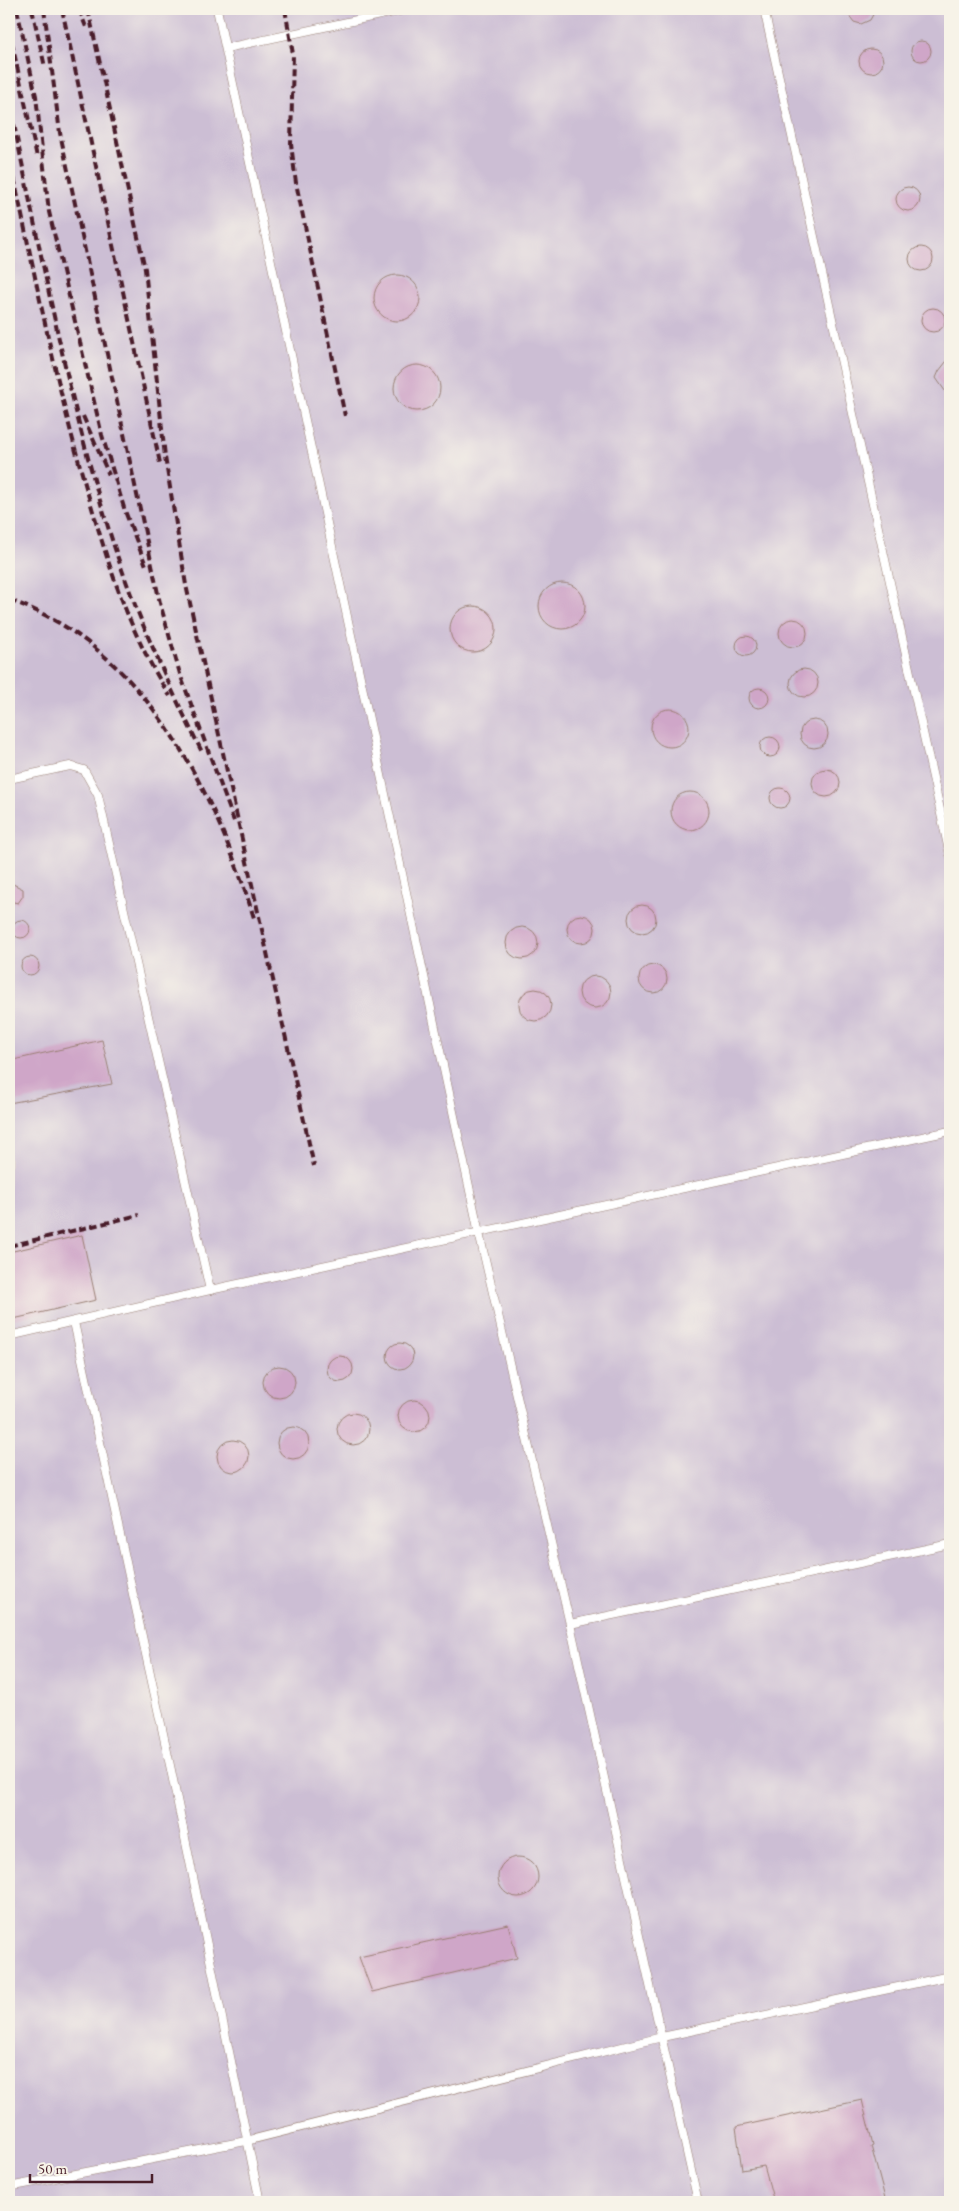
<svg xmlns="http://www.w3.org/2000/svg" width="959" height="2211" font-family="'EB Garamond',serif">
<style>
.industrial{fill:#ccbed4}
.building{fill:#cfa6c8}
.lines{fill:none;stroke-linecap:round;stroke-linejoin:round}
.lane-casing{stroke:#9a8075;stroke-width:9}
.lane{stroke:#fff;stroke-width:8}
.rail{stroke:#4a1f2b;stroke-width:4;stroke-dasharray:8 4;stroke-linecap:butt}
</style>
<rect width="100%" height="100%" fill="#f7f3e8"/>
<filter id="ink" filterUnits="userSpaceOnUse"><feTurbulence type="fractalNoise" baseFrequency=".02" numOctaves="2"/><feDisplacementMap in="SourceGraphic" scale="10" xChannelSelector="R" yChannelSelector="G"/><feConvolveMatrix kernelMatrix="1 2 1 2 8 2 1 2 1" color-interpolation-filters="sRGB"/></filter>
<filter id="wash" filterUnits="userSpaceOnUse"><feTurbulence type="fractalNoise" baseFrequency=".0096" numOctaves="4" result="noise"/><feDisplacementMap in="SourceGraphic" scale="20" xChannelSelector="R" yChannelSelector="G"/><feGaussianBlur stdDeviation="1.12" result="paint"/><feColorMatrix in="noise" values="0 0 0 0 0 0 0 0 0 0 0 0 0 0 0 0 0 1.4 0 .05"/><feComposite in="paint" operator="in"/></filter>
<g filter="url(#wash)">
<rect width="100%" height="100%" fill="#eae2bf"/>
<!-- industrial -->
<rect class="industrial" x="9" y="9" width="941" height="2193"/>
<g id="blocks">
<!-- building -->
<g class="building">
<path d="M844 9H876L870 20 861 24 854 22Z"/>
<circle cx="921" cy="51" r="10"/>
<circle cx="871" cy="61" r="12"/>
<circle cx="908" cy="199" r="12"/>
<circle cx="921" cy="259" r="12"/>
<circle cx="397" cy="298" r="23"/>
<circle cx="933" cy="320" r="12"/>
<path d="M950 357V398L936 378 939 371Z"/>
<circle cx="417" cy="388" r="23"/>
<circle cx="562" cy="606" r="23"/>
<circle cx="473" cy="629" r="23"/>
<circle cx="793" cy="633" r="14"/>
<circle cx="746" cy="646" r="10"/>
<circle cx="804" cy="683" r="14"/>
<circle cx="759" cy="698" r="10"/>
<circle cx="670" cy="728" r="19"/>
<circle cx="814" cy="734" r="14"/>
<circle cx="770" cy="747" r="10"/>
<circle cx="826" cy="783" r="14"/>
<circle cx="780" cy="798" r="10"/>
<circle cx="690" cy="811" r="19"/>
<path d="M9 882 23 889V896L18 903 9 901Z"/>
<circle cx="642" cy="919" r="14"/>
<circle cx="581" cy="929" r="14"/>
<circle cx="21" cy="929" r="9"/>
<circle cx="522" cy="943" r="16"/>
<circle cx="30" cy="966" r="9"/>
<circle cx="653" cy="979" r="14"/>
<circle cx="595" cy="992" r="16"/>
<circle cx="535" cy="1005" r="16"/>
<path d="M102 1040 112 1084 9 1103V1061Z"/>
<path d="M82 1235 96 1300 9 1320V1252Z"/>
<circle cx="400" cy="1356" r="13"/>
<circle cx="340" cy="1369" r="13"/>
<circle cx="279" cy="1382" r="16"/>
<circle cx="414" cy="1416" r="16"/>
<circle cx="353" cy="1429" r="16"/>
<circle cx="293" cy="1443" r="16"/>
<circle cx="233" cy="1456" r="16"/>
<circle cx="518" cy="1877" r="20"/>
<path d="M508 1924 517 1958 372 1992 359 1957Z"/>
<path d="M862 2100 873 2145 871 2146 886 2202H774L764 2166 742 2170 736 2127Z"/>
</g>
</g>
</g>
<g filter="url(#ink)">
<use href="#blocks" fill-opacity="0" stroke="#9a8075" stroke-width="1"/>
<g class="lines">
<!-- lane casing -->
<g class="lane-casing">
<g id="lane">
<path d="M217 9 479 1233 570 1624 698 2202"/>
<path d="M764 9 950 855"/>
<path d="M226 48 408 9"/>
<path d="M9 779 70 766 84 770 98 795 210 1290 9 1336"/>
<path d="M210 1290 950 1131"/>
<path d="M74 1322 171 1770 260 2202"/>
<path d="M570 1624 950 1544"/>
<path d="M9 2187 246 2141 662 2037 950 1976"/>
</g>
</g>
<!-- lane -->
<use href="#lane" class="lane"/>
<!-- rail -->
<g class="rail">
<path d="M17 9 36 96 49 212 102 435 125 511 147 568"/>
<path d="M32 9 45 67"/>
<path d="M44 9 60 133 160 603 180 674 235 824"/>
<path d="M62 9 160 463"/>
<path d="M79 9 86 27"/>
<path d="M88 9 145 269 165 457 186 585 314 1166"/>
<path d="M285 9 293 54 291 144 296 183 345 416"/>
<path d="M9 30 37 157"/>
<path d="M9 101C42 255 69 412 119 561 141 626 171 690 202 752"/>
<path d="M9 154C34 270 56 387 90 501 110 570 130 635 170 696"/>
<path d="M83 416 109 475"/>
<path d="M9 600C143 645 215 792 254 918"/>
<path d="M9 1246 139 1215"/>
</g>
</g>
</g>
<!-- margin -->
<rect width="959" height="2211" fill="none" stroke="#f7f3e8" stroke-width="30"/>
<!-- scale -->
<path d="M30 2174v8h122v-8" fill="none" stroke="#4a1f2b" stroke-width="2.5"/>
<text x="38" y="2174" font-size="15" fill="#4a1f2b" stroke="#f7f3e8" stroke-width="4" paint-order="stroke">50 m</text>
</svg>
